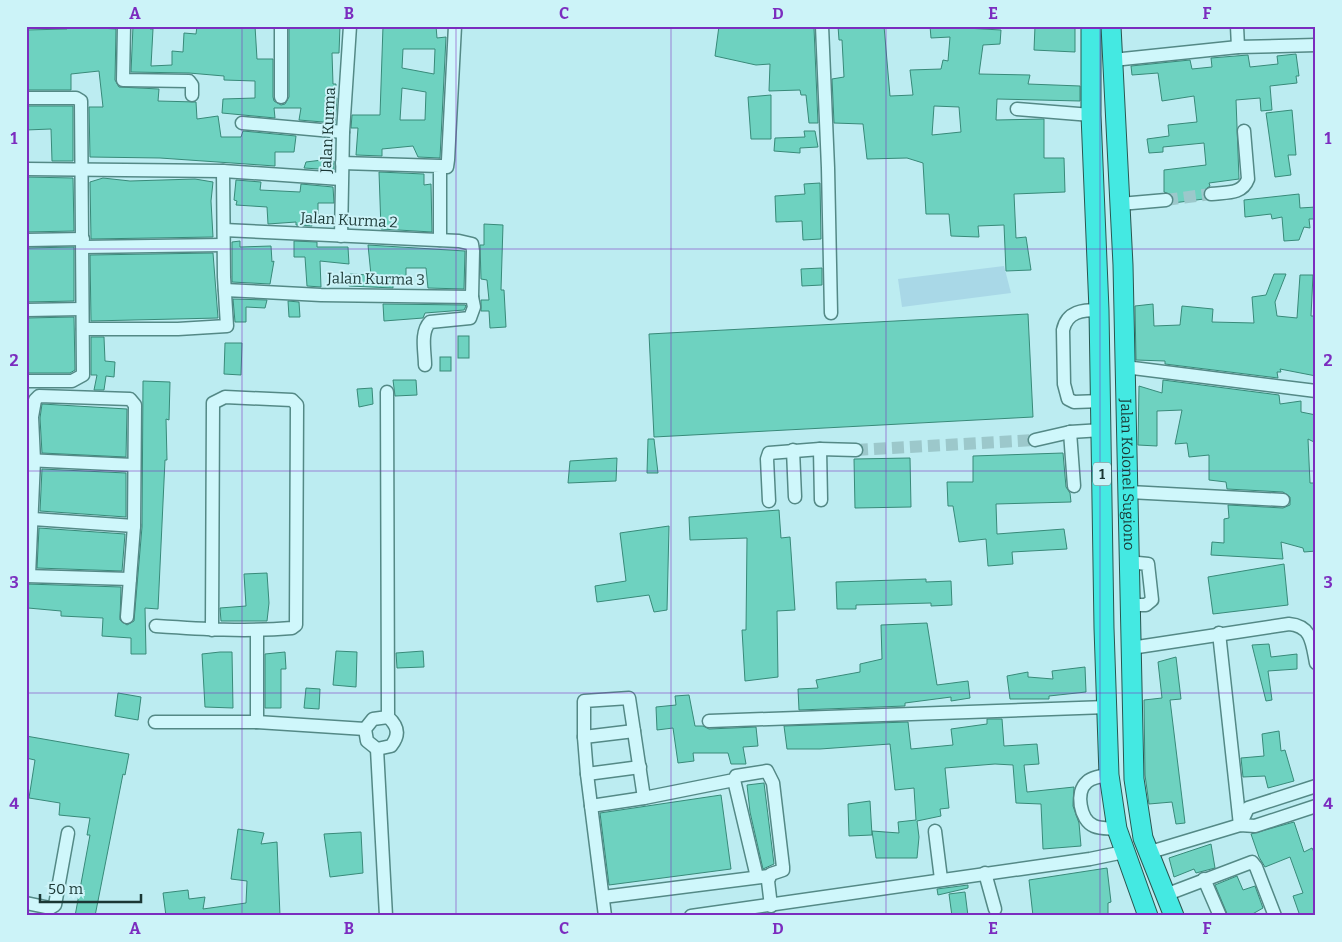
<svg xmlns="http://www.w3.org/2000/svg" width="1342" height="942" font-family="Bitter,serif">
<style>
.farmland{fill:#a9d8e7}
.building{fill:#6ed2c0;stroke:#388a79;fill-rule:evenodd}
.lines{fill:none;stroke-linecap:round;stroke-linejoin:round}
.minor-tunnel{stroke:#9cc8cb;stroke-width:12;stroke-dasharray:12 6;stroke-linecap:butt}
.minor-casing{stroke:#548986;stroke-width:15}
.highway-casing{stroke:#295650;stroke-width:21}
.minor{stroke:#cff7fb;stroke-width:12}
.highway{stroke:#44e9e2;stroke-width:19}
.grid{fill:none;stroke:#7b2cbf;stroke-width:1;stroke-opacity:0.55}
.labels{text-anchor:middle;stroke-width:4;stroke-linejoin:round;paint-order:stroke}
.shield{fill:#ccf3f8;stroke:#4f6f6f;stroke-width:1}
.shield-label{font-size:14px;font-weight:bold;fill:#1a3734}
.street-label{font-size:15px;fill:#1a3734;stroke:#ccf3f8}
.neatline{fill:none;stroke:#7b2cbf;stroke-width:2}
.grid-label{font-size:16px;text-anchor:middle;font-weight:bold;fill:#7b2cbf}
</style>
<rect width="100%" height="100%" fill="#bcecf1"/>
<!-- farmland -->
<path class="farmland" d="M1004 266 1011 293 902 307 898 279Z"/>
<!-- building -->
<g class="building">
<path d="M67 26 116 29 115 80 119 87 159 89 158 101 196 102 197 119 218 116 221 137H241L243 131 296 136 294 152H275V166L160 158 90 157 89 107H103L99 71 71 74V90H26V30L67 29Z"/>
<path d="M133 26H150V29H153L151 66 172 65V51L183 52 184 33 196 34 197 26H255L257 59H273V97L274 101 281 105 285 104 289 97V26H340L339 53H332L333 84H336L335 98H337L335 123 299 120 301 108H274L275 118 222 113 223 99 255 98V81L224 80V76L189 73 131 72Z"/>
<path d="M383 26H436L437 38 446 37 440 158 418 157 413 146 382 149V156L356 155 358 128H351L352 115H380ZM403 49H435L434 74 402 68ZM402 88 426 92 425 120H400Z"/>
<path d="M719 26 814 28 818 123H809L806 95H801L800 90 769 91 770 64 756 65 715 56Z"/>
<path d="M838 26H884L890 96 913 95 910 70 941 69 943 60 948 61 950 37 931 38 930 26 1001 30 1000 44 983 45 979 74 1030 75 1028 84 1080 86V101L997 99 996 120 1044 119V158H1064L1065 192 1014 194 1016 238 1026 237 1031 270 1006 271 1004 225 978 226 979 237 951 236 949 214H926L923 163 907 158 867 159 863 124 834 123 832 79 844 77 842 40H839ZM934 106 959 107 961 132 932 135Z"/>
<path d="M1035 26H1075V52L1034 50Z"/>
<path d="M1296 54 1299 76H1296L1297 83 1270 86 1272 110 1261 111 1260 98 1236 100 1239 179 1209 183 1210 186 1203 191 1204 199 1173 203 1172 195 1164 192V170L1206 165 1204 143 1163 147V152L1149 153 1147 139 1169 136 1168 125 1197 122 1194 96 1162 101 1158 73 1132 75 1131 66 1190 60 1192 69 1212 67 1211 58 1248 55 1250 67 1278 64 1277 56Z"/>
<path d="M771 95V139H751L748 97Z"/>
<path d="M26 106H73V161H52L51 129 26 130Z"/>
<path d="M1292 110 1296 155H1288L1291 175 1275 177 1266 113Z"/>
<path d="M804 131H815L818 147 800 148V153L774 151 775 138 805 137Z"/>
<path d="M322 160 334 161V170L304 168 306 162Z"/>
<path d="M379 172 424 174V185L431 184 432 232 381 229Z"/>
<path d="M26 177 73 178 74 231 26 232Z"/>
<path d="M103 178 130 181 195 179 213 182 211 201 213 237 91 239 90 182Z"/>
<path d="M236 180 261 182 260 190 300 192 301 184 333 187 334 203H318V218H309L312 226 296 225V222L268 224 267 207 236 205 237 201 234 200Z"/>
<path d="M820 183 821 239 803 240 802 221 776 222 775 196 805 194 804 184Z"/>
<path d="M1299 194 1300 208 1316 207V219H1309L1310 228 1304 227 1299 240 1284 241 1282 217 1272 219 1271 214 1245 217 1244 200Z"/>
<path d="M484 224 503 225 501 290H504L506 327 490 328 489 311H481V300H489L487 280 481 279 480 245H484Z"/>
<path d="M240 241V247L271 246 272 262 274 261 270 284 232 282V242Z"/>
<path d="M294 241 317 242V247H348L349 264 320 261 321 287 307 286 305 257H294Z"/>
<path d="M368 245 465 251 464 289 428 288 426 268H406V283L393 282V288L349 286 350 274 371 275Z"/>
<path d="M74 247V301L26 302V248Z"/>
<path d="M213 253 218 318 91 321 90 255Z"/>
<path d="M822 268V285L802 286 801 269Z"/>
<path d="M1274 274H1286L1275 302 1277 316 1297 318 1300 275H1313L1311 316H1316V376L1280 369 1281 372H1277L1278 378 1165 364V361L1136 360 1135 306 1153 304 1154 326 1180 325 1182 306 1213 309 1212 322 1254 323 1252 297 1266 295Z"/>
<path d="M233 299 267 300 265 308 246 307V322H235Z"/>
<path d="M288 301 299 302 300 317H289Z"/>
<path d="M383 304 465 305 466 306 464 310 425 313 423 318 384 321Z"/>
<path d="M1028 314 1033 417 654 437 649 334Z"/>
<path d="M74 317 75 370 70 373H26V318Z"/>
<rect x="458" y="336" width="11" height="22"/>
<path d="M91 337H104L105 361 115 362 114 377 106 376 104 390H94L97 375H91Z"/>
<path d="M225 343H242L241 375 224 374Z"/>
<rect x="440" y="357" width="11" height="14"/>
<path d="M393 380H416L417 395 395 396Z"/>
<path d="M1163 380 1279 395 1280 404 1301 401V412L1316 415V443L1308 439 1310 483H1316V551L1304 552 1303 548 1281 542 1283 559 1211 555 1212 542 1224 543V519L1229 518 1228 505 1283 508 1290 505V497L1283 492 1227 489 1226 482 1209 480V455L1189 457 1187 443 1175 444 1182 410 1157 411V446L1138 445 1139 386 1162 393Z"/>
<path d="M143 381 170 382 169 420 166 419 167 460H165L158 609 145 608 146 654H131V638L102 636 103 618 61 616V611L28 608 26 584 121 587 120 620 127 625 134 621 142 527Z"/>
<path d="M372 388 373 404 359 407 357 389Z"/>
<path d="M42 404 127 409 126 457 42 453 40 418Z"/>
<path d="M648 439H654L658 473H647Z"/>
<path d="M1063 453 1066 487 1070 493 1071 502 996 504 997 534 1064 529 1067 549 1012 552 1013 564 988 566 986 539 959 542 953 506H948L947 482H973V456Z"/>
<path d="M617 458 616 481 568 483 570 461Z"/>
<path d="M910 458 911 507 855 508 854 459Z"/>
<path d="M42 469 126 473V517L40 511Z"/>
<path d="M779 510 781 538 790 537 795 610 777 611 778 677 745 681 742 630H746L747 538 690 540 689 517Z"/>
<path d="M669 526 667 610 654 612 649 595 597 602 595 586 626 581 620 533Z"/>
<path d="M39 528 125 534 122 571 37 568Z"/>
<path d="M1284 564 1288 605 1213 614 1208 577Z"/>
<path d="M267 573 269 603 267 621H221L220 608 246 606 244 574Z"/>
<path d="M926 579V582L951 581 952 605 931 606V603L856 605V609H837L836 582Z"/>
<path d="M927 623 937 685 968 681 970 698 951 701V697L905 703V706L799 710 798 689 818 688 816 680 860 672V664L882 659 881 625Z"/>
<path d="M1269 644 1271 657 1297 654V669L1268 671 1272 700 1266 701 1252 645Z"/>
<path d="M336 651 357 652 356 687 333 685Z"/>
<path d="M423 651 424 667 397 668 396 653Z"/>
<path d="M220 652H232L233 708 205 707 202 654Z"/>
<path d="M285 652 286 669H281V708H265V654Z"/>
<path d="M1176 657 1181 699 1170 700 1185 823 1176 824 1172 802 1149 804 1145 775 1144 700 1162 698 1158 662Z"/>
<path d="M1085 667 1086 692 1049 696V699H1010L1007 676 1028 672V677L1053 679 1052 671Z"/>
<path d="M306 688 320 689 319 709 304 708Z"/>
<path d="M118 693 141 697 138 720 115 716Z"/>
<path d="M689 695 695 726H703L709 729 756 727 758 746 743 747 746 764H731L728 753H693L694 761 678 763 673 728 657 730 656 707 676 705 675 696Z"/>
<path d="M987 719H1002L1004 746 1037 744 1039 764 1024 765 1027 792 1074 787 1073 806 1079 823 1081 846 1043 849 1041 804 1016 803 1013 765 995 764 945 768 949 808 940 809 941 816 917 821 919 837 917 858H876L872 831 899 833 898 822 916 820 914 788 895 790 890 744 820 749H787L784 726 908 722 911 749 953 745 951 729 987 724Z"/>
<path d="M1279 731 1281 751 1285 750 1294 781 1268 788 1265 776 1243 777 1241 758 1264 756 1262 734Z"/>
<path d="M26 736 129 754 125 775 123 774 95 916H75L90 835H87L90 818 59 815 60 803 29 798 35 760 26 758Z"/>
<path d="M764 783 774 864 763 869 750 812 747 785Z"/>
<path d="M721 795 731 869 609 885 600 813Z"/>
<path d="M870 801 872 835 849 836 848 804Z"/>
<path d="M1294 822 1304 852 1312 848 1316 856V916H1300L1293 896 1303 893 1290 857 1265 867 1259 857 1251 834Z"/>
<path d="M238 829 264 833 261 844 277 842 280 916H166L163 893 188 890 189 899 205 897 203 909 246 903 247 881 231 879Z"/>
<path d="M361 832 363 873 330 877 324 834Z"/>
<path d="M1211 844 1215 868 1196 873 1194 869 1174 877 1169 858Z"/>
<path d="M1107 868 1111 902 1108 903V916H1033L1029 880Z"/>
<path d="M1237 876 1243 890 1255 886 1263 908 1249 916H1228L1215 885Z"/>
<path d="M968 885V888L938 895 937 889Z"/>
<path d="M965 892 968 916H952L949 894Z"/>
</g>
<g class="lines">
<!-- minor-tunnel -->
<g class="minor-tunnel">
<path d="M1166 200 1211 194"/>
<path d="M856 450 1035 440"/>
</g>
<!-- minor casing -->
<g class="minor-casing">
<g id="minor">
<path d="M124 26 123 80 189 81 192 85V95"/>
<path d="M281 26V97"/>
<path d="M822 26 828 168 831 313"/>
<path d="M1237 26 1238 47"/>
<path d="M1113 60 1238 47 1316 45"/>
<path d="M26 98H76L81 101 83 375 72 381H26"/>
<path d="M1017 109 1091 115"/>
<path d="M242 123 343 132"/>
<path d="M342 163 440 166V240"/>
<path d="M440 166 447 167 448 160 455 26"/>
<path d="M26 169 223 171 341 179"/>
<path d="M1211 194C1226 192 1242 195 1248 179L1244 131"/>
<path d="M1120 204 1166 200"/>
<path d="M224 230 459 241 472 244 473 251 472 297 321 295 225 290"/>
<path d="M341 236 343 132 350 26"/>
<path d="M26 240 83 239"/>
<path d="M83 247 223 245"/>
<path d="M26 310 82 309"/>
<path d="M1099 310C1083 310 1067 311 1063 330L1064 384 1068 399 1074 402 1102 401"/>
<path d="M83 329H178L227 326 224 277 223 171"/>
<path d="M425 365C425 352 420 332 430 322L470 318 474 307 472 297"/>
<path d="M1125 367 1316 391"/>
<path d="M387 392 388 717C398 726 400 735 391 746L377 749 367 741 365 729 373 719 388 717"/>
<path d="M1070 432 1074 486"/>
<path d="M1035 440 1070 432 1102 430"/>
<path d="M820 449 821 500"/>
<path d="M793 450 795 497"/>
<path d="M26 460 133 465"/>
<path d="M1129 492 1283 500"/>
<path d="M769 501 767 459 769 453 820 449 856 450"/>
<path d="M33 519 134 526"/>
<path d="M1128 562 1148 564 1152 600 1146 605H1130"/>
<path d="M26 576 130 579"/>
<path d="M29 576 34 460 32 417 35 400 39 396 130 399 135 405 134 526 127 617"/>
<path d="M156 626C201 629 246 632 292 628L296 625 297 405 292 400 225 397 213 403 212 630"/>
<path d="M257 631V722"/>
<path d="M1219 633 1240 825"/>
<path d="M1131 648 1289 624C1312 626 1312 643 1316 663"/>
<path d="M709 721 1107 707"/>
<path d="M155 722H257L365 729"/>
<path d="M584 737 634 731"/>
<path d="M377 749 386 916"/>
<path d="M587 774 640 767"/>
<path d="M1109 775C1102 776 1092 777 1087 782 1075 792 1080 820 1094 826 1101 829 1110 828 1117 829"/>
<path d="M734 780 757 877"/>
<path d="M591 806 644 798 734 780 736 776 767 771 773 783 783 867V870L771 874 768 881 771 906"/>
<path d="M1241 823 1248 808 1316 786"/>
<path d="M935 831 941 879"/>
<path d="M1147 853 1240 825 1255 826 1316 806"/>
<path d="M985 873 995 909"/>
<path d="M1204 879 1220 916"/>
<path d="M1165 895 1252 862 1256 867 1275 916"/>
<path d="M603 897 769 876"/>
<path d="M26 903 50 908 55 905 68 833"/>
<path d="M605 916 587 774 584 737V701L629 698 644 798"/>
<path d="M691 916 1090 859 1124 852"/>
</g>
</g>
<!-- highway casing -->
<g class="highway-casing">
<g id="highway">
<path d="M1091 26V115L1099 310 1104 628 1109 775 1117 829 1148 916"/>
<path id="s1" d="M1111 26 1123 265 1134 779 1143 838 1174 916"/>
</g>
</g>
<!-- minor -->
<use href="#minor" class="minor"/>
<!-- highway -->
<use href="#highway" class="highway"/>
</g>
<!-- grid -->
<path class="grid" d="M242 26V916M456 26V916M671 26V916M886 26V916M1100 26V916M26 249H1316M26 471H1316M26 693H1316"/>
<g class="labels">
<!-- shield labels -->
<rect class="shield" x="1093" y="462.5" width="18" height="23" rx="4"/>
<g class="shield-label">
<text x="1102" y="479">1</text>
</g>
<!-- street labels -->
<g class="street-label">
<text transform="translate(328 130) rotate(-87)" y="5">Jalan Kurma</text>
<text transform="translate(349 220) rotate(3)" y="5">Jalan Kurma 2</text>
<text transform="translate(376 279) rotate(1)" y="5">Jalan Kurma 3</text>
<text dy="5" stroke="none"><textPath href="#s1" startOffset="449">Jalan Kolonel Sugiono</textPath></text>
</g>
</g>
<!-- border -->
<rect width="1342" height="942" fill="none" stroke="#ccf3f8" stroke-width="55"/>
<!-- scale -->
<path d="M40 894v8h101v-8" fill="none" stroke="#1a3734" stroke-width="2.5"/>
<text x="48" y="894" font-size="15" fill="#1a3734" stroke="#ccf3f8" stroke-width="4" paint-order="stroke">50 m</text>
<rect x="28" y="28" width="1286" height="886" class="neatline"/>
<g class="grid-label">
<text x="135" y="19">A</text>
<text x="349" y="19">B</text>
<text x="564" y="19">C</text>
<text x="778" y="19">D</text>
<text x="993" y="19">E</text>
<text x="1207" y="19">F</text>
<text x="14" y="144">1</text>
<text x="1328" y="144">1</text>
<text x="14" y="366">2</text>
<text x="1328" y="366">2</text>
<text x="14" y="588">3</text>
<text x="1328" y="588">3</text>
<text x="14" y="809">4</text>
<text x="1328" y="809">4</text>
<text x="135" y="934">A</text>
<text x="349" y="934">B</text>
<text x="564" y="934">C</text>
<text x="778" y="934">D</text>
<text x="993" y="934">E</text>
<text x="1207" y="934">F</text>
</g>
</svg>
